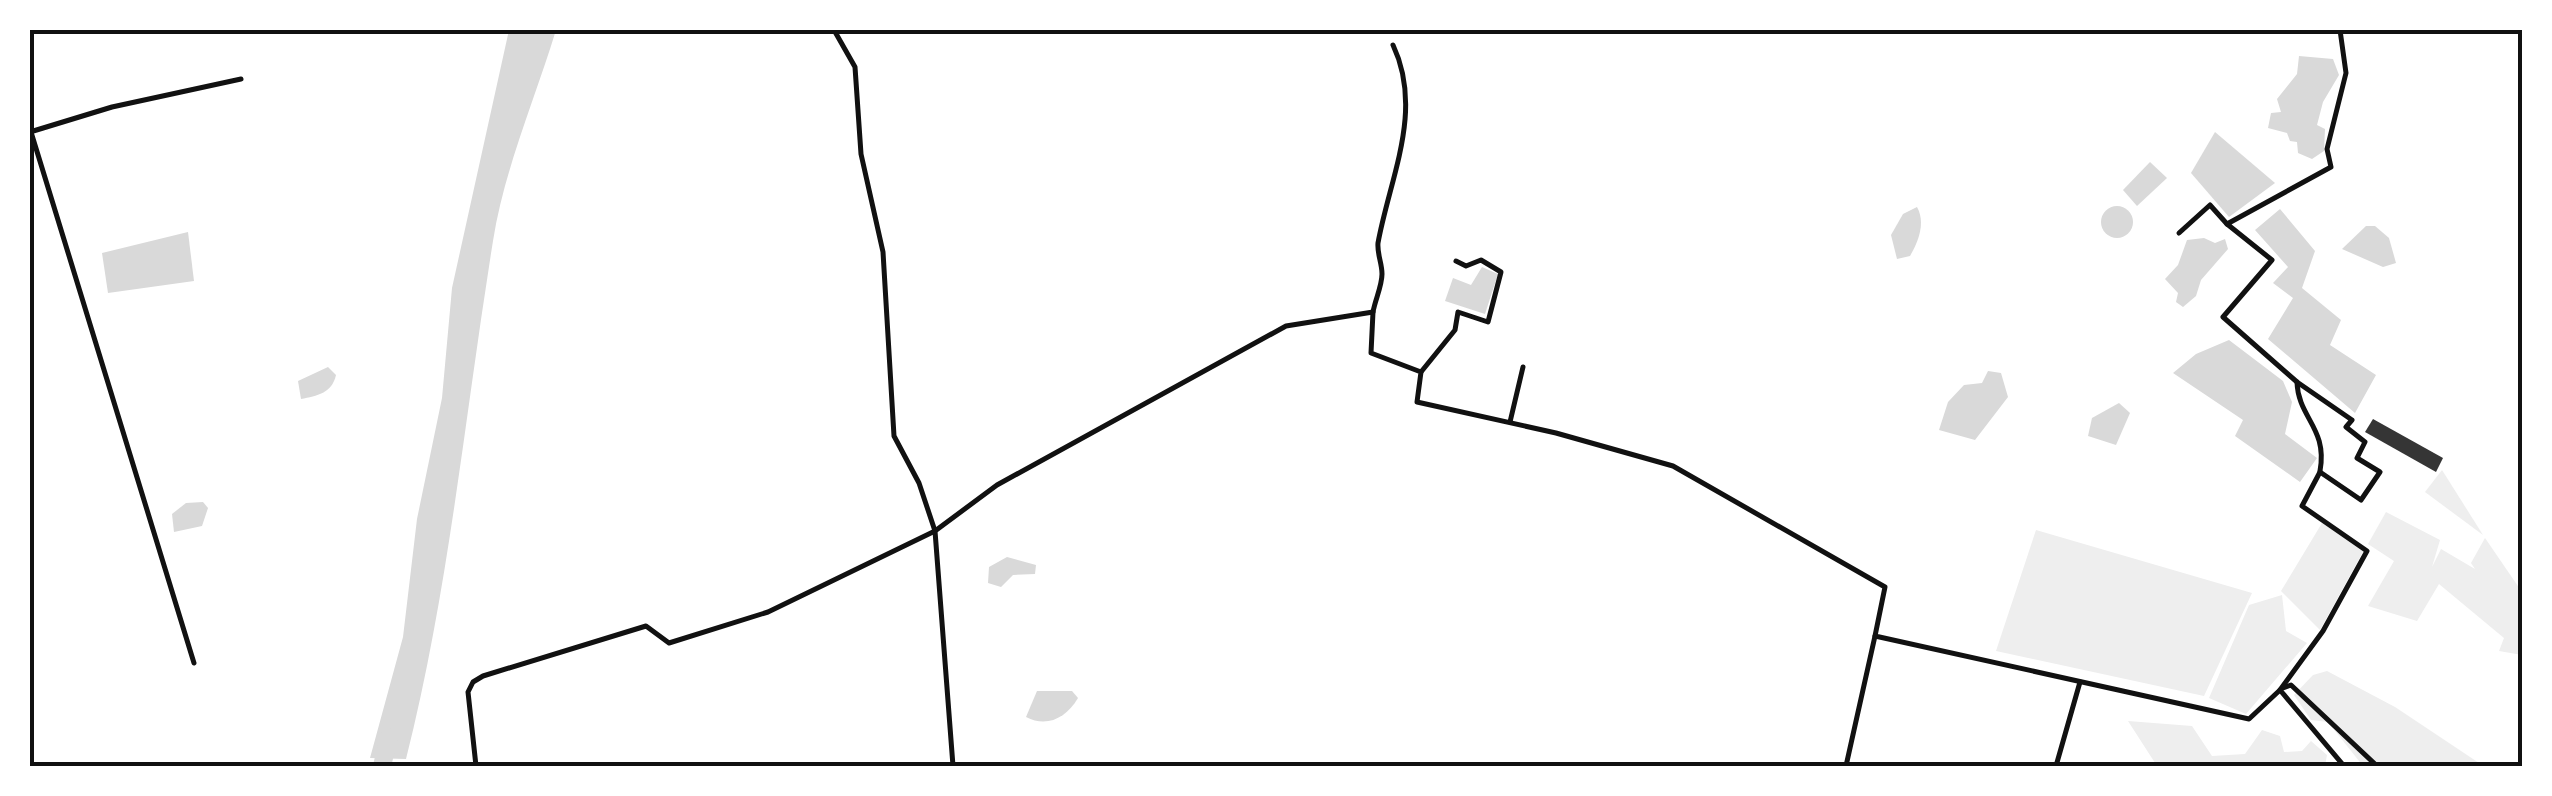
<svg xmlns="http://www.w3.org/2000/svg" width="2552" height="796" font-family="Roboto,sans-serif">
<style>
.green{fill:#eee}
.water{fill:#d9d9d9}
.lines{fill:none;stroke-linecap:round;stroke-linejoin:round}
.river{stroke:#d9d9d9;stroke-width:18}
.building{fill:#353535}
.minor{stroke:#111;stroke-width:5}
.neatline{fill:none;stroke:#111;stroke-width:4}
</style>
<rect width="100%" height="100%" fill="#fff"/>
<!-- green -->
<g class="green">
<path d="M2442 470 2483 535 2425 492Z"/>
<path d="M2386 512 2440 540 2432 567 2441 549 2475 569 2471 563 2485 538 2522 592V655L2499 651 2504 638 2439 584 2417 621 2368 606 2394 561 2368 544Z"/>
<path d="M2322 523 2364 550 2320 630 2281 591Z"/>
<path d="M2036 530 2252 593 2204 696 1996 651Z"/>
<path d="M2282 595 2286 631 2307 643 2246 714 2209 698 2249 605Z"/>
<path d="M2327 671 2395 707 2479 763 2363 766 2328 722 2311 720 2294 695 2313 675Z"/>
<path d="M2128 721 2192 726 2212 756 2245 754 2262 730 2280 736 2284 752 2302 751 2311 741 2327 755 2325 766H2157Z"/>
</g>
<!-- water -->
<g class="water">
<path d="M509 30H556C535 99 504 170 493 241 465 414 449 589 406 759L370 758 403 637 417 519 442 398 452 288Z"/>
<path d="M2299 56 2333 59 2339 75 2323 102 2317 125 2325 129 2324 151 2312 159 2298 153 2297 142 2290 141 2287 133 2268 128 2271 113 2281 112 2277 99 2297 74Z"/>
<path d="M2215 132 2275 183 2229 217 2191 173Z"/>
<path d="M2150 162 2167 178 2137 206 2123 190Z"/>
<circle cx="2117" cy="222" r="16"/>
<path d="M1917 207C1926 223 1918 242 1910 256L1897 259 1891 235 1903 214Z"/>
<path d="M2280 209 2315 251 2302 288 2341 320 2330 345 2376 375 2355 413 2268 339 2293 298 2273 283 2288 267 2255 230Z"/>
<path d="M2366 226H2375L2389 238 2396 263 2383 267 2342 249Z"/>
<path d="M188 232 194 281 108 293 102 253Z"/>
<path d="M2204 238 2215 243 2225 239 2228 249 2201 280 2196 296 2183 307 2176 302 2178 293 2165 279 2178 265 2187 240Z"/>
<path d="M1482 267 1498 274 1485 314 1445 301 1453 278 1471 285Z"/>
<path d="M2229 340 2283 381 2292 402 2285 434 2317 458 2300 482 2235 436 2243 420 2173 373 2196 354Z"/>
<path d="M328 367 336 375C332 393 317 396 301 399L298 381Z"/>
<path d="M1988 371 2001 373 2008 397 1975 440 1939 430 1948 402 1964 385 1982 383Z"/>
<path d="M2119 403 2130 413 2116 445 2088 436 2092 418Z"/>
<path d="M203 502 208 508 202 526 174 532 172 514 186 503Z"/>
<path d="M1007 557 1036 565 1035 574 1013 575 1001 587 988 583 989 567Z"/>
<path d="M1037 691H1072L1078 698C1066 718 1047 728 1026 717Z"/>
</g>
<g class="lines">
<!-- river -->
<path class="river" d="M382 766 389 737"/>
</g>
<!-- building -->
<path class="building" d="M2373 419 2443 458 2436 472 2365 432Z"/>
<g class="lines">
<!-- minor -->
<g class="minor">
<path d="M30 132 112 107 241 79"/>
<path d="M31 132 194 663"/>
<path d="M2179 233 2210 205 2227 224"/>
<path d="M1373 312C1375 300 1382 286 1382 274 1382 263 1377 254 1378 243 1390 177 1424 111 1393 45"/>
<path d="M1421 372 1455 330 1458 312 1488 322 1501 272 1481 260 1466 266 1456 261"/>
<path d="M2297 382C2298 418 2328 428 2320 471"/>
<path d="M1510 422 1523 367"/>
<path d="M2283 688 2291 685 2377 766"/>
<path d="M2280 690 2323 631 2367 551 2302 506 2320 472 2361 500 2380 472 2357 458 2365 442 2346 427 2352 420 2297 382 2223 317 2272 260 2227 224 2331 167 2327 149 2346 73 2340 30"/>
<path d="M476 766 468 692 473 682 483 676 646 626 669 643 768 612 935 531 919 483 894 436 883 252 861 154 855 67 834 30"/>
<path d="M953 766 935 531 997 485 1286 326 1373 312 1371 353 1421 372 1417 402 1556 433 1673 466 1885 587 1875 636 2249 719 2280 690 2344 766"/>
<path d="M1846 766 1875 636"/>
<path d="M2056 766 2080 682"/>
</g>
</g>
<!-- border -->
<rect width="2552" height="796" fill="none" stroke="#ffffff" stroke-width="65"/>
<rect x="32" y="32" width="2488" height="732" class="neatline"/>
</svg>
